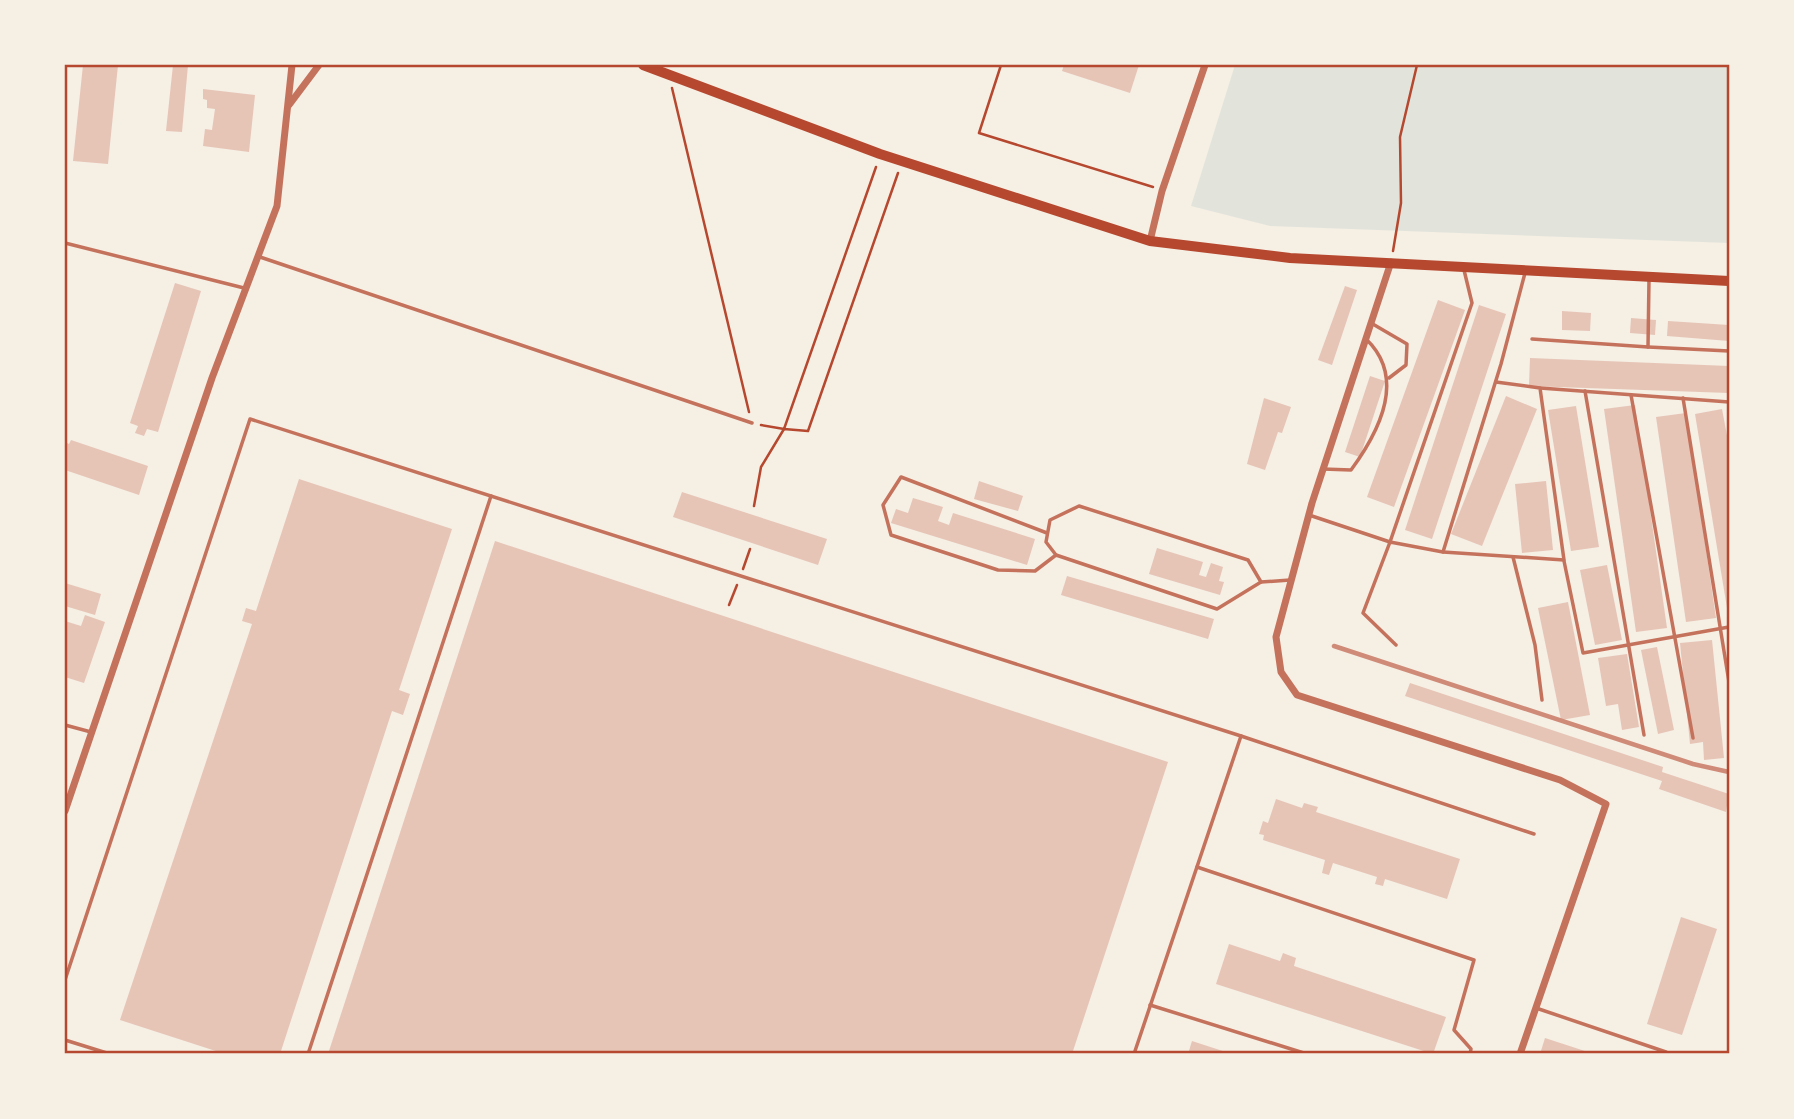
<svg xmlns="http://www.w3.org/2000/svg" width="1794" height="1119" font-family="Inter,sans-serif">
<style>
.green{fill:#e2e4dc}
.building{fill:#e6c5b7}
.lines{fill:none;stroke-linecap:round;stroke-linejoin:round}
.path{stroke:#b5482f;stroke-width:2.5}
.service{stroke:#c5725c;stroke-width:3.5}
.minor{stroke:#c5725c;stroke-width:7}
.secondary{stroke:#b5482f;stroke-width:10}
.rail{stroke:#cf8b77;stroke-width:4.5}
.neatline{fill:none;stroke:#b5482f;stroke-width:2.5}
</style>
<rect width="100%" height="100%" fill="#f6efe4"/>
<!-- green -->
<path class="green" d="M1235 65H1729V243L1270 226 1191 206Z"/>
<!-- building -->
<g class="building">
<path d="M83 65H118L108 164 73 161Z"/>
<path d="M173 65H188L182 132 166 131Z"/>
<path d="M1064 65H1139L1130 93 1062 71Z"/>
<path d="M203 89 255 95 249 152 203 146 205 129 212 130 215 109 207 108V100L203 99Z"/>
<path d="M175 283 201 291 158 432 147 429 144 436 135 433 138 426 130 423Z"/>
<path d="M1345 286 1357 290 1332 365 1318 360Z"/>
<path d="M1438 300 1465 310 1394 507 1367 497Z"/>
<path d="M1479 305 1506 314 1432 539 1405 530Z"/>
<path d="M1562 311 1591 313 1590 331 1562 330Z"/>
<path d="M1631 318 1656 320 1655 335 1630 333Z"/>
<path d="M1668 321 1729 325V341L1667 336Z"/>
<path d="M1530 358 1729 366V393L1529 386Z"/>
<path d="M1370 376 1385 381 1360 457 1345 452Z"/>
<path d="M1506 396 1537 409 1482 546 1451 534Z"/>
<path d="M1264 398 1291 407 1282 433 1278 432 1265 470 1247 464Z"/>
<path d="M1635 405 1667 628 1636 632 1604 409Z"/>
<path d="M1576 406 1599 547 1571 551 1548 410Z"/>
<path d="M1722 409 1729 446 1728 614 1695 414Z"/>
<path d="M1686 413 1716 618 1686 622 1656 417Z"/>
<path d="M71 440 148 466 139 495 65 470V442L69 444Z"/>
<path d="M299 479 452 529 399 690 410 694 403 715 392 711 280 1054H225L120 1020 252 624 242 621 246 608 256 611Z"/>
<path d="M979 481 1023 496 1018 511 974 499Z"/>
<path d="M1546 481 1553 550 1522 553 1515 484Z"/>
<path d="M682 492 827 539 818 565 673 517Z"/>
<path d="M913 498 943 507 938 521 949 525 953 513 1035 539 1027 565 891 523 896 509 908 513Z"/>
<path d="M495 541 1168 762 1072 1054H328Z"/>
<path d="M1157 548 1203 562 1199 575 1206 577 1211 563 1223 567 1219 581 1224 582 1220 595 1149 574Z"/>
<path d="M1607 565 1622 640 1595 645 1580 570Z"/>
<path d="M1067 576 1214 619 1208 639 1061 595Z"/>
<path d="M65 583 101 594 95 615 65 606Z"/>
<path d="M1568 602 1590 715 1561 720 1538 608Z"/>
<path d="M85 615 105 622 84 683 65 677V621L81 626Z"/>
<path d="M1712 640 1724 758 1704 760 1703 742 1690 744 1680 643Z"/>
<path d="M1657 647 1674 730 1658 734 1641 650Z"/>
<path d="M1627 654 1639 727 1622 730 1618 704 1606 706 1598 658Z"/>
<path d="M1410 683 1663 767 1662 772 1729 794 1726 812 1659 789 1662 781 1405 696Z"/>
<path d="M1276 799 1302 808 1304 803 1318 807 1316 812 1460 859 1447 899 1385 879 1383 886 1375 884 1377 877 1333 863 1329 875 1322 873 1325 860 1263 840 1264 835 1259 834 1263 821 1268 823Z"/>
<path d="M1681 917 1717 929 1682 1035 1647 1024Z"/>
<path d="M1229 944 1280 961 1283 953 1296 958 1294 966 1446 1017 1433 1054 1216 984Z"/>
<path d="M1545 1038 1594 1054H1540Z"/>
<path d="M1192 1041 1232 1054H1188Z"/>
</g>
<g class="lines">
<!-- path -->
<g class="path">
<path d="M1001 65 979 133 1153 187"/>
<path d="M672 88 749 412"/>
<path d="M1393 251 1401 203 1400 137 1417 65"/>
<path d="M761 425 784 429 876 167"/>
<path d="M754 506 761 467 784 429 808 431 898 173"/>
<path d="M743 569 750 549"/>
<path d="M729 605 737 585"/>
</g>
<!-- service -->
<g class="service">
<path d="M65 243 244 288"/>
<path d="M260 257 752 423"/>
<path d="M1371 323 1407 344 1406 365 1389 378"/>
<path d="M1532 339 1648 347 1649 279"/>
<path d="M1648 347 1729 351"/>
<path d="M1540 388 1729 402"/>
<path d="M1585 391 1644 735"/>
<path d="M1631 395 1693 738"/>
<path d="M1683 398 1729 682"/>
<path d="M1323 469 1351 470C1379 432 1407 378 1366 339"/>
<path d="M1309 515 1390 542 1472 303 1464 270"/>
<path d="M1047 533 901 477 883 505 891 535 998 570 1035 571 1056 555 1217 609 1261 582 1290 580"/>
<path d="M1443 552 1564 560 1540 388 1496 382"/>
<path d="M1056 555 1046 542 1050 520 1079 506 1248 560 1261 582"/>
<path d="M1513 557 1535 645 1542 700"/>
<path d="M1564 561 1583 653 1729 627"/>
<path d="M1396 645 1363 613 1390 542 1443 552 1501 364 1525 273"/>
<path d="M65 725 91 732"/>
<path d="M1241 736 1534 834"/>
<path d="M1197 867 1474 960 1454 1030 1471 1049 1470 1054"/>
<path d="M65 980 250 419 1241 736 1134 1054"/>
<path d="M1150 1005 1307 1054"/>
<path d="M1536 1008 1666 1052"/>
<path d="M65 1040 110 1054"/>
<path d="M308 1054 491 496"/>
</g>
<!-- minor -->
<g class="minor">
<path d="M289 105 319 65"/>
<path d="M1150 241 1162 191 1205 65"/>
<path d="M1391 262 1312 503 1276 637 1281 672 1297 695 1560 780 1606 804 1520 1054"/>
<path d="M65 811 212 378 277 206 292 65"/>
</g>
<!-- secondary -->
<path class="secondary" d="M643 65 880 154 1150 241 1290 258 1729 281"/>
<!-- rail -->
<path class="rail" d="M1334 646 1693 764 1729 772"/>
</g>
<!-- border -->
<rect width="1794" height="1119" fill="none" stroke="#f6efe4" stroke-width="133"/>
<rect x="66" y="66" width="1662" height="986" class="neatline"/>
</svg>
